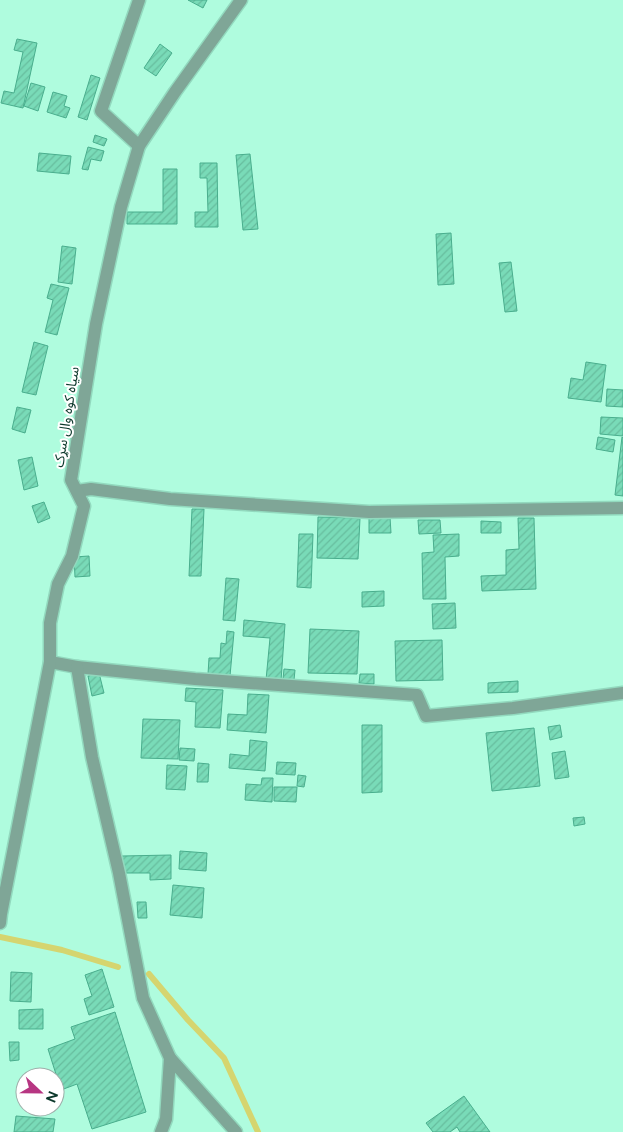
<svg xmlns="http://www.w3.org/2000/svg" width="623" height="1132" font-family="Figtree,'Noto Sans Arabic',sans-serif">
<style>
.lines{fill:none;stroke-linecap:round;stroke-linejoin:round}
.stream{stroke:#d5d56f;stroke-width:6}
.building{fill:url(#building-hatch);stroke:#49ae8d}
.minor-casing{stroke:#92d9be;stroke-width:15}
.minor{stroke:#7fa697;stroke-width:12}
.labels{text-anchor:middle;stroke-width:4;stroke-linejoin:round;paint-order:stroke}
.street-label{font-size:14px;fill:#0c382b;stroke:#fff}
</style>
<defs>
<pattern id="building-hatch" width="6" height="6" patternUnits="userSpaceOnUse" patternTransform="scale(1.25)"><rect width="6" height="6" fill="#79dbb8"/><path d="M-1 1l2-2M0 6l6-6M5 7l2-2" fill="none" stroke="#67bd9e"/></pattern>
</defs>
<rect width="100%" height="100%" fill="#affcde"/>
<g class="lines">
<!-- stream -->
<g class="stream">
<path d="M0 937 62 950 118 967"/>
<path d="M149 974 188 1020 224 1058 258 1132"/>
</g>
</g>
<!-- building -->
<g class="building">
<path d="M188 0H207L203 8Z"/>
<path d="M17 39 37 43 23 108 1 103 4 91 14 93 23 52 14 50Z"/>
<path d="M160 44 172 53 156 76 144 68Z"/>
<path d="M91 75 100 78 87 120 78 117Z"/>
<path d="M31 83 45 87 38 111 24 106Z"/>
<path d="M53 92 67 96 64 106 70 108 66 118 47 112Z"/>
<path d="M95 135 107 139 104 146 93 142Z"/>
<path d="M88 147 104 151 101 161 91 159 88 170 82 169Z"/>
<path d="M39 153 71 156 69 174 37 171Z"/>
<path d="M250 154 258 229 243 230 236 155Z"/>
<path d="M200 163H217L218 227H195V212H208L207 178H200Z"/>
<path d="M163 169H177V224H127V212H163Z"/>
<path d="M451 233 454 284 438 285 436 234Z"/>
<path d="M62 246 76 248 72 284 58 282Z"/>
<path d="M511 262 517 311 505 312 499 263Z"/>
<path d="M51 284 69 288 57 335 45 332 53 300 47 298Z"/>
<path d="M34 342 48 346 36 395 22 392Z"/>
<path d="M586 362 606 365 601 402 568 398 571 378 583 380Z"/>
<path d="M607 389 623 390V407L606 406Z"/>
<path d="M17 407 31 410 25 433 12 429Z"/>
<path d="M601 417 623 418V436L600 434Z"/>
<path d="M598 437 615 440 613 452 596 449Z"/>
<path d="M622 437 623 438V496L615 495Z"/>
<path d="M32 457 38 486 24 490 18 460Z"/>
<path d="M44 502 50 518 38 523 32 506Z"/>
<path d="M192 509H204L201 576H189Z"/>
<path d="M318 517 360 518 358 559 317 558Z"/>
<path d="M390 517 391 533H369V518Z"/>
<path d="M518 518H534L536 589 482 591 481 576 506 575V550L519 549Z"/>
<path d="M418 520H440L441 533 419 534Z"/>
<path d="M481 521 501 522V533H481Z"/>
<path d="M299 534H313L311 588 297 587Z"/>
<path d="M459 534V556L445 557 446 599H423L422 553 434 552 433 535Z"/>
<path d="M89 556 90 576 75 577 74 557Z"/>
<path d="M226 578 239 579 235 621 223 620Z"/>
<path d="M384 591V606L362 607V592Z"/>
<path d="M455 603 456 628 433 629 432 604Z"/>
<path d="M244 620 285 624 281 681 266 680 270 638 243 636Z"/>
<path d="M310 629 359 631 357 674 308 673Z"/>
<path d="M227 631 234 632 230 676 208 674 209 658H220L221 643 226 644Z"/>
<path d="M442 640 443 680 396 681 395 641Z"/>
<path d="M284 669 295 670 294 680 283 679Z"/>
<path d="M99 673 104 693 92 696 88 676Z"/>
<path d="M360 674H374V684L359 683Z"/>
<path d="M518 681V692L488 693V683Z"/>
<path d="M186 688 223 690 220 728 195 727 196 702 185 701Z"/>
<path d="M248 694 269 695 266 733 227 730 228 714 247 715Z"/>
<path d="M143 719 180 720 178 759 141 758Z"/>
<path d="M362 725H382V792L362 793Z"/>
<path d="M560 725 562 737 550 740 548 727Z"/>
<path d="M534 728 540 786 492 791 486 733Z"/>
<path d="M250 740 267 742 265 771 229 768 230 754 249 756Z"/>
<path d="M180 748 195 749 194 761 179 760Z"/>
<path d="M565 751 569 777 555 779 552 753Z"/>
<path d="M277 762 296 763 295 775 276 774Z"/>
<path d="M198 763 209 764 208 782H197Z"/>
<path d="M167 765 187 766 185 790 166 789Z"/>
<path d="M298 775 306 776 304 787 297 786Z"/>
<path d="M262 778H273L272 802 245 800 246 784 261 785Z"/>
<path d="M274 787H297L296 802 274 801Z"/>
<path d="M584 817 585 824 574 826 573 818Z"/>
<path d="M180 851 207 853 206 871 179 869Z"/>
<path d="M171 855V879L150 880V873H123L122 856Z"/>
<path d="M173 885 204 888 202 918 170 915Z"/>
<path d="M137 902H146L147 918H138Z"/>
<path d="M102 969 114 1007 89 1015 84 999 92 996 85 975Z"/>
<path d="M11 972 32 973 31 1002 10 1001Z"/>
<path d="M43 1009V1029H19V1010Z"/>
<path d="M115 1012 146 1112 92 1129 77 1084 61 1090 48 1049 75 1039 71 1027Z"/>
<path d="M9 1042H19V1060L10 1061Z"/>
<path d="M464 1096 490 1132H460L457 1127 450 1132H433L426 1123Z"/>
<path d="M16 1116 55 1119 53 1132H14Z"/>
</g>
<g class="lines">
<!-- minor casing -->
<g class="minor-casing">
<g id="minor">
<path d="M139 146 101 111 139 0"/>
<path d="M77 491 91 489 170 499 369 512 623 508"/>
<path d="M50 662 77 667 195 679 417 695 426 716 513 708 623 693"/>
<path d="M77 667 92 757 119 873 143 998 170 1058 166 1119 161 1132"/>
<path d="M0 923 1 914 50 662V623L58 584 72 556 84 506 71 480 96 324 121 207 139 146 175 92 241 0"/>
<path d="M170 1058 236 1132"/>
</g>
</g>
<!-- minor -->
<use href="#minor" class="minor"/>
</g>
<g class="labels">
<!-- street labels -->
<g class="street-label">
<text transform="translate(66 417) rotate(-81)" y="5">سیاه کوه وال سړک</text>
</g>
</g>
<!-- north arrow -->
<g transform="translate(40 1092) rotate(112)"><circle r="24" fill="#ffffff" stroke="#9eafaa"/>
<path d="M0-4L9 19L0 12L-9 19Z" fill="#b73682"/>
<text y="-8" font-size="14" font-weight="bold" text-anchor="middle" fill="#0c382b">N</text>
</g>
</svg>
